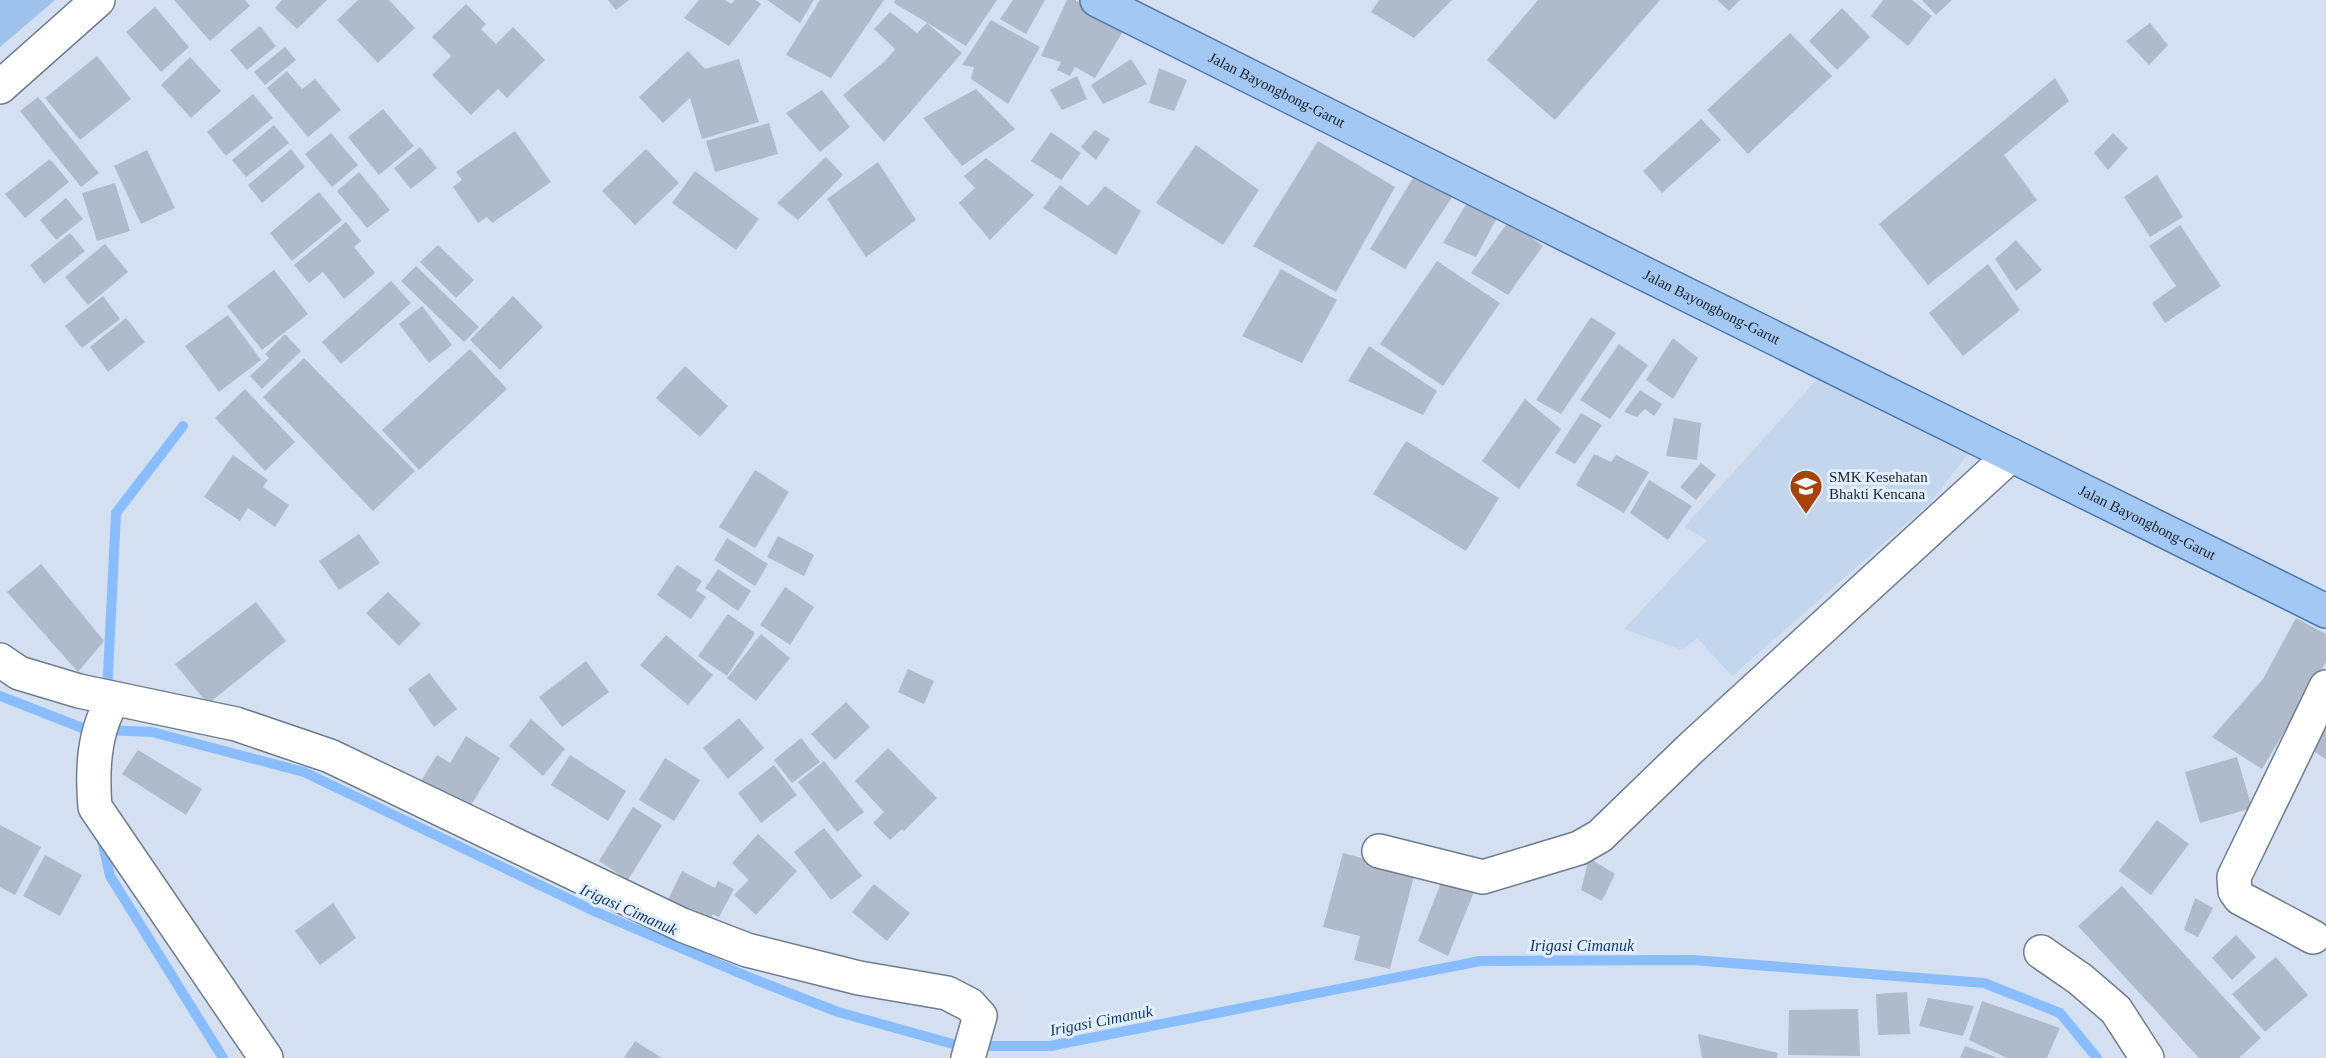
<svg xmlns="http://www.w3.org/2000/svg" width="2326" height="1058" font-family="'Times New Roman',serif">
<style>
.built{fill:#c4d6ed}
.green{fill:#9fc2ed}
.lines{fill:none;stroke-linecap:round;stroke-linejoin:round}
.stream{stroke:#89bdff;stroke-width:10}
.building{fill:#aebbcb}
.minor-casing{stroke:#707c8b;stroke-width:36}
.major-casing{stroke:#4d76a7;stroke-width:36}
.minor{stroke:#fff;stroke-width:33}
.major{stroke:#a4c8f4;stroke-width:33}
.labels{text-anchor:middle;stroke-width:6;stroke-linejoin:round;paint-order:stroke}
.street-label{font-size:15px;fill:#1d2228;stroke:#e0eefe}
.poi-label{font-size:15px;fill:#1d2228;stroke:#e0eefe;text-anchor:start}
.water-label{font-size:16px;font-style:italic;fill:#12355f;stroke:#e0eefe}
</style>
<rect width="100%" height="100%" fill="#d3e0f1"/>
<!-- built -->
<path class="built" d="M1820 376 1971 450 1930 503 1732 676 1697 638 1682 650 1624 629 1707 540 1684 527Z"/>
<!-- green -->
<path class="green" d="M0 0H55L0 47Z"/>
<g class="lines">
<!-- stream -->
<g class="stream">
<path d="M107 694 116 513 183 426"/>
<path d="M0 696 85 729 152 732 304 772 596 912 756 980 838 1012 960 1046H1050L1480 961 1693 960 1984 983 2060 1013 2097 1058"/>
<path d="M101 836 110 876 223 1058"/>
</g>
</g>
<!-- building -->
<g class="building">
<path d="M174 0H245L250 6 210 41Z"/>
<path d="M282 0H327L297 29 275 8Z"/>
<path d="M358 0H389L415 28 378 63 337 20Z"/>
<path d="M608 0H629L616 10Z"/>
<path d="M699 0H725L731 4 735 0H756L761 4 729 46 684 18Z"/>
<path d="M767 0H814L800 23Z"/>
<path d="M820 0H884L831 78 786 55Z"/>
<path d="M895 0H997L966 46 894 3Z"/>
<path d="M1013 0H1045L1026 34 1000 19Z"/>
<path d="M1067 0H1075L1125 28 1095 78 1075 67 1070 76 1057 70 1061 62 1041 56Z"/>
<path d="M1379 0H1452L1414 38 1371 12Z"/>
<path d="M1538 0H1660L1555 120 1487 60Z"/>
<path d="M1717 0H1740L1729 11Z"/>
<path d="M1883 0H1912L1932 16 1908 46 1871 16Z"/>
<path d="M1922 0H1952L1936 15Z"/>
<path d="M466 4 486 24 481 29 496 44 513 27 545 60 507 98 498 89 471 115 432 75 451 56 432 37Z"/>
<path d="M155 7 189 47 161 72 126 32Z"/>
<path d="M1842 8 1870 37 1837 70 1809 41Z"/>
<path d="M890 12 917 33 927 23 962 53 884 142 843 95 885 61 895 49 874 29Z"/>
<path d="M991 20 1040 47 1008 104 971 79 974 67 962 65Z"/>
<path d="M2150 23 2168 45 2149 65 2126 41Z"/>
<path d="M260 26 276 46 247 70 230 50Z"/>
<path d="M1790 33 1832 76 1748 154 1707 110Z"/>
<path d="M285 47 296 60 265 85 254 72Z"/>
<path d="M688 51 705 69 739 59 759 122 702 139 690 98 663 123 639 97Z"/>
<path d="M97 56 131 99 80 140 45 98Z"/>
<path d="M190 57 221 91 191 118 161 85Z"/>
<path d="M1131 59 1147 84 1103 104 1091 85Z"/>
<path d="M1159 68 1187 80 1174 111 1149 103Z"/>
<path d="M287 71 302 89 315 79 341 110 308 137 267 88Z"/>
<path d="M1077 76 1087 99 1062 110 1050 90Z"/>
<path d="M2055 78 2069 101 2004 155 2037 200 1928 285 1879 224Z"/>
<path d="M976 89 1015 129 962 166 923 118Z"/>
<path d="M822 90 850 127 820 152 786 113Z"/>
<path d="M253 94 273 118 226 156 207 132Z"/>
<path d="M38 97 99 173 81 187 20 111Z"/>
<path d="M383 109 414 146 379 175 348 137Z"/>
<path d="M1701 119 1721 140 1662 193 1643 171Z"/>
<path d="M769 123 778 154 715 172 706 141Z"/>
<path d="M274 125 289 143 246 177 232 160Z"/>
<path d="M1095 130 1110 139 1096 160 1081 147Z"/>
<path d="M515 131 551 182 492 223 487 217 478 223 453 187 462 180 456 172Z"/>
<path d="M1051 132 1081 153 1061 180 1031 161Z"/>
<path d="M331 133 358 165 332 187 305 154Z"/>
<path d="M2113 133 2128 148 2108 170 2094 153Z"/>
<path d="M1318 141 1395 187 1336 292 1253 246Z"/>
<path d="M1196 145 1259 190 1223 245 1156 203Z"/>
<path d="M420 147 437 168 411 189 394 168Z"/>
<path d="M291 149 305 167 262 203 248 185Z"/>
<path d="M646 149 679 183 635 225 602 191Z"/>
<path d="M147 150 175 208 141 224 114 166Z"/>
<path d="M826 157 843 175 798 220 777 203Z"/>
<path d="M986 158 1034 195 990 240 959 203 975 188 964 176Z"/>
<path d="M50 159 69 182 25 218 5 194Z"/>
<path d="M878 162 916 220 866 257 827 199Z"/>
<path d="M1419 168 1458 188 1405 269 1370 249Z"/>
<path d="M695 171 759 219 736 250 672 203Z"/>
<path d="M359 172 390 210 367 228 337 191Z"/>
<path d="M2157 175 2183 217 2150 237 2124 197Z"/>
<path d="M115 183 130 231 97 241 82 193Z"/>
<path d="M1060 185 1088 206 1105 186 1141 211 1116 255 1043 208Z"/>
<path d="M319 192 342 220 292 261 270 233Z"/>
<path d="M1471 196 1499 214 1476 257 1443 243Z"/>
<path d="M66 198 83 219 56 240 40 220Z"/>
<path d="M1509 221 1543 246 1508 295 1471 273Z"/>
<path d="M346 222 361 241 354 247 375 273 344 299 323 272 309 283 294 265Z"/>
<path d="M2180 225 2221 286 2165 323 2152 303 2176 286 2149 246Z"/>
<path d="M70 233 85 251 44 284 30 265Z"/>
<path d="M2016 240 2042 270 2016 291 1995 259Z"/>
<path d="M105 244 128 272 88 305 65 277Z"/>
<path d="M438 245 474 280 456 298 420 262Z"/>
<path d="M1437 261 1500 303 1443 386 1380 344Z"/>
<path d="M1988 264 2020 310 1963 356 1929 313Z"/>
<path d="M416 266 479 327 464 342 401 281Z"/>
<path d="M1281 269 1337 300 1302 363 1242 336Z"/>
<path d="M274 270 308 314 262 350 227 306Z"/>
<path d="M391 281 411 303 341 364 322 342Z"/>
<path d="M103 296 120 319 82 348 65 326Z"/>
<path d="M513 296 543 327 500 370 470 340Z"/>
<path d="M422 306 452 345 429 363 399 324Z"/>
<path d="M228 315 261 360 219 392 185 346Z"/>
<path d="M1591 317 1616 333 1561 414 1536 400Z"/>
<path d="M126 318 145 342 108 372 90 347Z"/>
<path d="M285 334 301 351 262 389 250 376 269 358 265 354Z"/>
<path d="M1673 338 1698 358 1673 399 1646 380Z"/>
<path d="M1619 344 1648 365 1610 419 1580 400Z"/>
<path d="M1369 346 1437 391 1423 415 1348 381Z"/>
<path d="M470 349 507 389 419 470 382 430Z"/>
<path d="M304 358 415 471 373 511 263 397Z"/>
<path d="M685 366 728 406 700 437 656 398Z"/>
<path d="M245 389 295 442 265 471 215 418Z"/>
<path d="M1640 390 1662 404 1654 416 1645 409 1637 417 1624 412Z"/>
<path d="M1525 399 1561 429 1519 489 1482 461Z"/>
<path d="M1581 413 1602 425 1575 464 1555 453Z"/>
<path d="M1674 418 1701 423 1697 460 1666 456Z"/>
<path d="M1406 441 1499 498 1466 551 1373 494Z"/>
<path d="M1594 454 1611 462 1616 455 1649 472 1624 513 1576 485Z"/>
<path d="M233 455 268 480 263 487 289 505 275 527 248 508 240 521 204 497Z"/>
<path d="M1701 463 1716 475 1696 500 1680 487Z"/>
<path d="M755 470 789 492 755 548 719 527Z"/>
<path d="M1649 480 1692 506 1668 540 1630 513Z"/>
<path d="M359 534 380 563 339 590 319 561Z"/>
<path d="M778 536 814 555 804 576 767 557Z"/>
<path d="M727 538 768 564 755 586 714 560Z"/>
<path d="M41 564 104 641 78 672 7 592Z"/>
<path d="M677 565 702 581 696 590 706 597 691 619 657 595Z"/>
<path d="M718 569 751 591 738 611 705 588Z"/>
<path d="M785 587 814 607 790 645 760 625Z"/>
<path d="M388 592 421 624 399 646 366 613Z"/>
<path d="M256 602 286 641 208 704 175 664Z"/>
<path d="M728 614 755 633 727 676 698 656Z"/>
<path d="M2296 618 2326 634V662L2262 769 2212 737 2263 679Z"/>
<path d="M761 634 790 658 756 701 727 678Z"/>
<path d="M666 635 713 675 688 705 640 665Z"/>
<path d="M586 661 609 692 562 727 539 697Z"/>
<path d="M908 669 934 681 924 704 898 692Z"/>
<path d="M429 673 457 709 434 727 408 689Z"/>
<path d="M846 702 870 727 835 760 811 734Z"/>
<path d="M2326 713V759L2305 746Z"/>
<path d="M739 718 764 748 728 779 703 748Z"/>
<path d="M531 719 565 749 543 776 509 746Z"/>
<path d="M466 736 500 758 465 815 418 786 437 755 450 763Z"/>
<path d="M801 738 820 762 792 783 774 760Z"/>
<path d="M888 748 937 798 904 831 902 829 890 840 873 823 884 812 855 781Z"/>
<path d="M138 750 202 789 186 815 122 774Z"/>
<path d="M570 755 626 791 608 821 551 785Z"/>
<path d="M2237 757 2252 808 2200 823 2185 772Z"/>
<path d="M665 758 700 780 674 821 639 800Z"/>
<path d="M824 761 864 812 837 832 798 782Z"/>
<path d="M774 765 797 795 761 823 738 793Z"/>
<path d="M633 807 662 825 628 880 599 861Z"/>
<path d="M2157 820 2189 844 2151 895 2119 871Z"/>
<path d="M0 825 41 847 15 895 0 887Z"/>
<path d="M824 828 862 876 831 900 794 852Z"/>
<path d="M758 834 797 871 756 915 734 895 749 880 732 863Z"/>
<path d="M1343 853 1415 872 1390 969 1354 960 1360 936 1323 927Z"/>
<path d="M45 855 82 875 60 916 23 896Z"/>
<path d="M1589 858 1615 874 1602 901 1581 890Z"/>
<path d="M682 871 715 888 718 881 734 889 719 917 713 914 708 923 667 902Z"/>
<path d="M1443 878 1474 892 1448 956 1418 941Z"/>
<path d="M874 884 910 913 887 941 852 912Z"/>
<path d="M2122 886 2261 1038 2239 1058H2199L2078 926Z"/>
<path d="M2195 898 2213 908 2198 937 2184 930Z"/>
<path d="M333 903 356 938 320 965 295 931Z"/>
<path d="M2236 935 2256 957 2232 980 2212 958Z"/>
<path d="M2276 957 2308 995 2265 1032 2232 994Z"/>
<path d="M1907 992 1910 1034 1878 1035 1876 994Z"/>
<path d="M1928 998 1974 1006 1963 1036 1919 1026Z"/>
<path d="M1982 1001 2060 1028 2047 1058H2007L1969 1040Z"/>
<path d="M1858 1009 1860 1056 1788 1055 1789 1010Z"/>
<path d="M1698 1034 1778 1053 1777 1058H1702Z"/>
<path d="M635 1041 662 1058H624Z"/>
<path d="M1965 1046 1998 1058H1960Z"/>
</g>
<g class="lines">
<!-- minor casing -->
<g class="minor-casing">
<g id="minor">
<path d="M0 87 98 0"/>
<path d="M0 660 19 673 79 691 236 724 330 756 682 925 747 950 859 978 947 993 970 1005 980 1016 968 1058"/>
<path d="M114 699C93 730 92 771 95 807L266 1058"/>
<path d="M1379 851 1483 877 1579 848 1600 836 1690 749 2011 455"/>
<path d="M2313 937 2240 898 2235 891 2234 877 2326 687"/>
<path d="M2041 952 2080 979 2116 1010 2147 1058"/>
</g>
</g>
<!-- major casing -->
<g class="major-casing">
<g id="major">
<path id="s1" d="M1097 0 1639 271 2326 611"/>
</g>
</g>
<!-- minor -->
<use href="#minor" class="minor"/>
<!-- major -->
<use href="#major" class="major"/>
</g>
<!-- icons -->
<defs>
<g id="school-pin" transform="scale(1.725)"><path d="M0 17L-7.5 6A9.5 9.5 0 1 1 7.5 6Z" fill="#a64306" stroke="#e0eefe"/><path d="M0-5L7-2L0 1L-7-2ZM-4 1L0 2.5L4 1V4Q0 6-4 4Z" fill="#fff"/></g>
</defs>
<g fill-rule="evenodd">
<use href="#school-pin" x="1806" y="486"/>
</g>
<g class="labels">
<!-- street labels -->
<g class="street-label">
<text dy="5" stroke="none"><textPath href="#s1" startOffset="201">Jalan Bayongbong-Garut</textPath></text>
<text dy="5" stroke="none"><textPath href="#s1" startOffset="687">Jalan Bayongbong-Garut</textPath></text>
<text dy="5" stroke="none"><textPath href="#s1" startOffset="1173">Jalan Bayongbong-Garut</textPath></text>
</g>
<!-- poi labels -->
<g class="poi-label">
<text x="1829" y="482">SMK Kesehatan<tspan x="1829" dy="17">Bhakti Kencana</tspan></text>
</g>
<!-- water labels -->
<g class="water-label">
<text transform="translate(629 909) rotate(24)" y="6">Irigasi Cimanuk</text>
<text x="1582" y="951">Irigasi Cimanuk</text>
<text transform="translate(1101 1020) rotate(-11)" y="6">Irigasi Cimanuk</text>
</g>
</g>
</svg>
